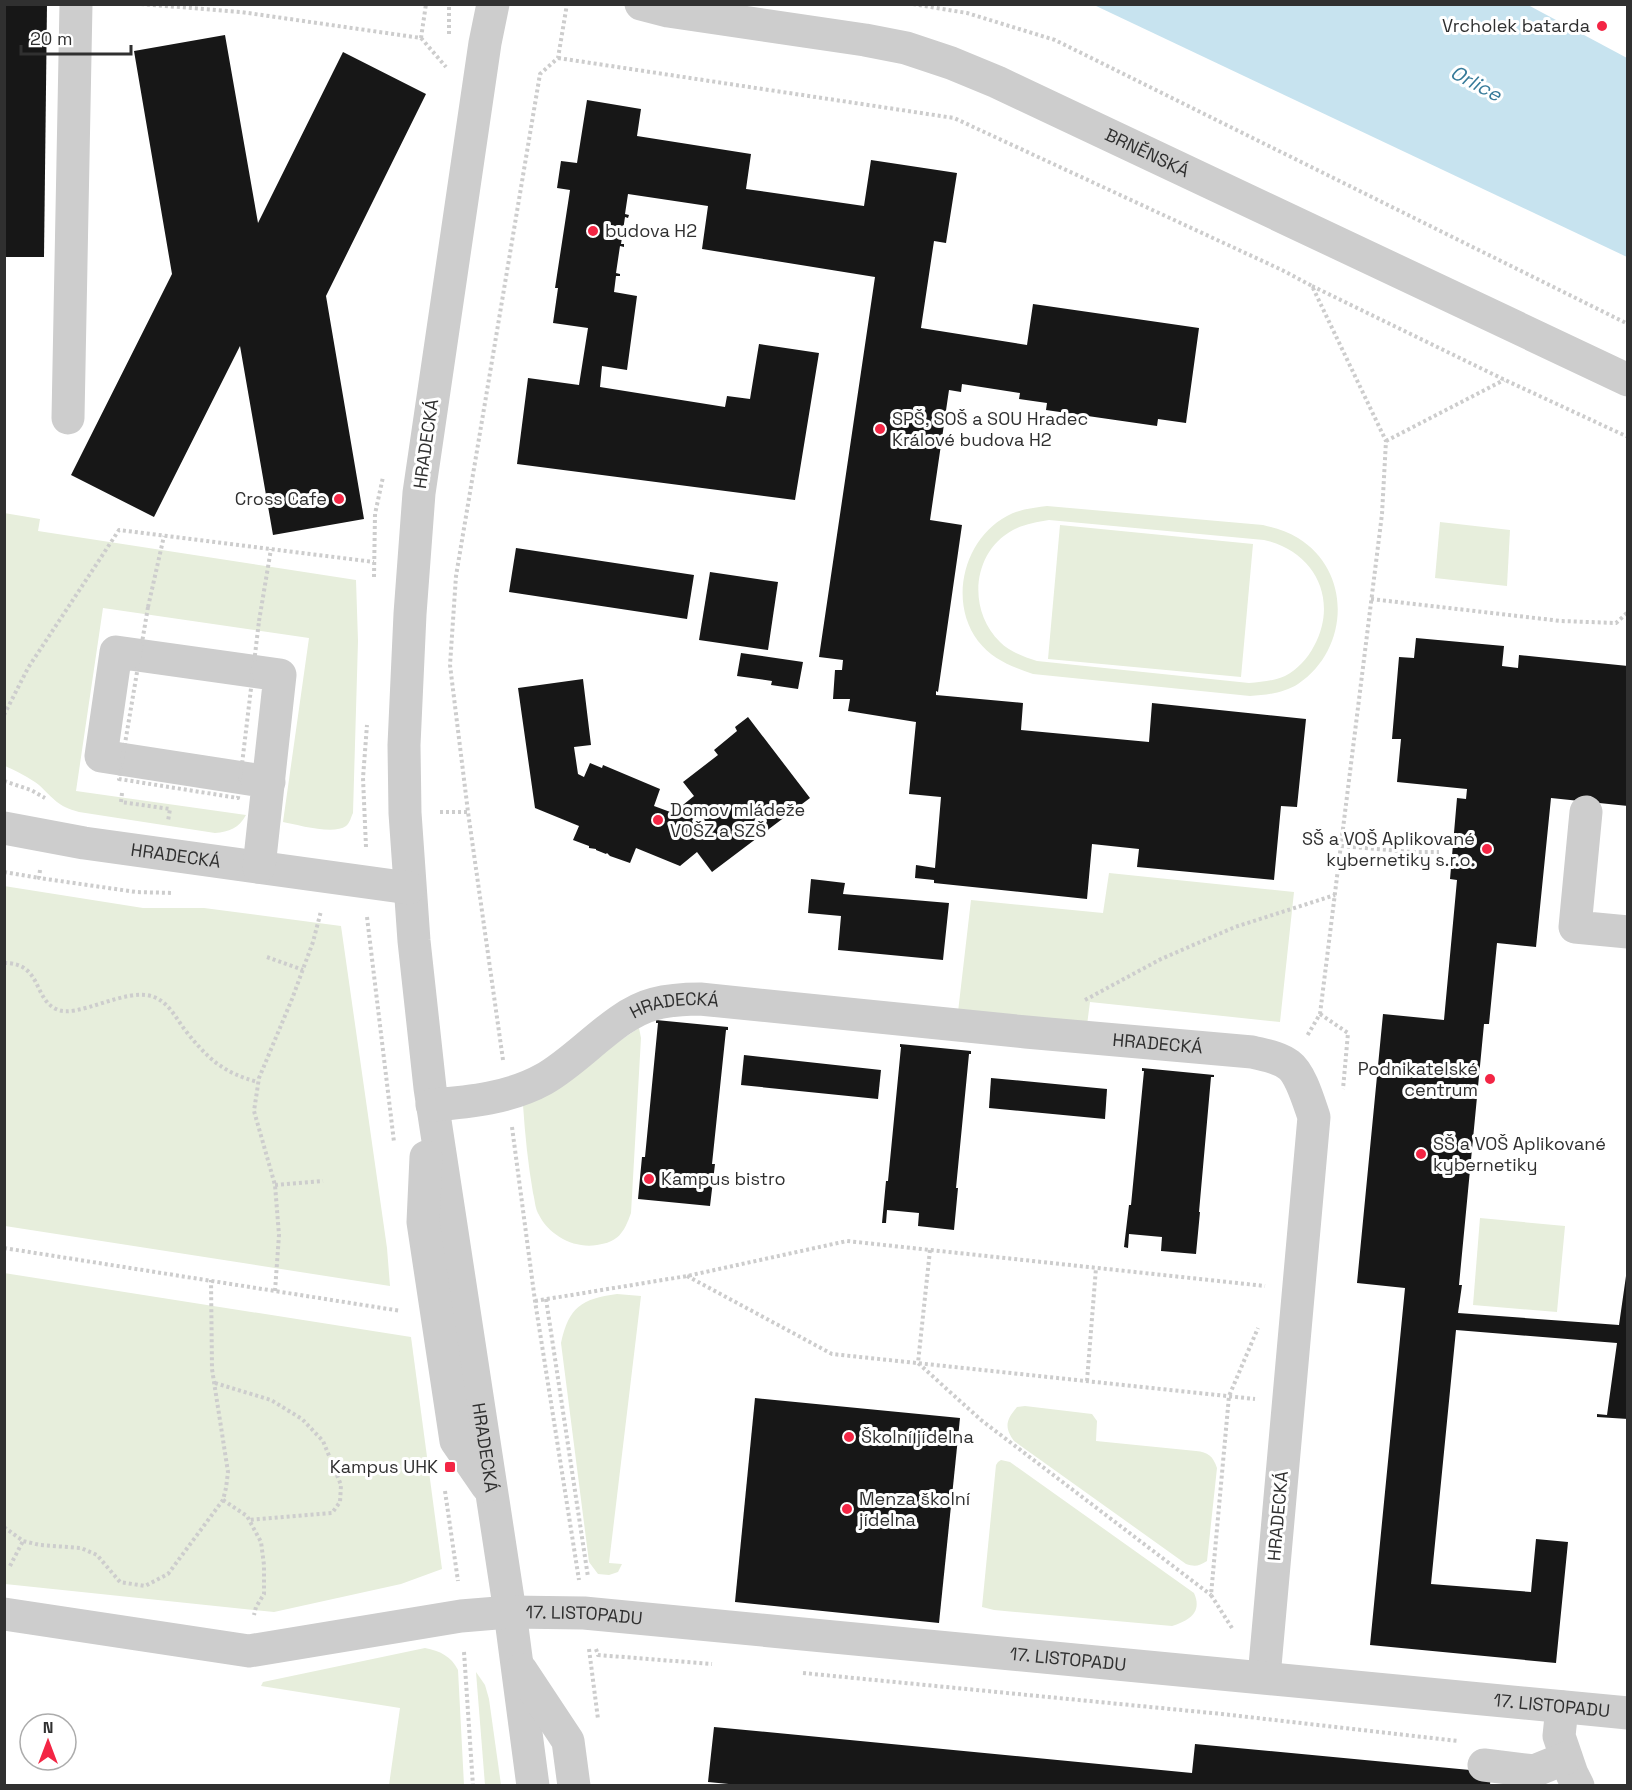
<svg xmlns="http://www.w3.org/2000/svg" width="1632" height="1790" font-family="'Space Grotesk',sans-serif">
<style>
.green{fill:#e7eedc;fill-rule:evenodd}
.water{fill:#c7e3ef}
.building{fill:#171717}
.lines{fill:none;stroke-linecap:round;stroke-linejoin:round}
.path{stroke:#cdcdcd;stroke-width:4;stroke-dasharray:3 3;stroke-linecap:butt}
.minor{stroke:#cdcdcd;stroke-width:33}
.path-bridge{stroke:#cdcdcd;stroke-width:4;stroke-dasharray:3 3;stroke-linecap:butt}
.poi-dot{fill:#f32544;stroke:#fff;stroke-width:2}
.labels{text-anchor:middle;stroke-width:6;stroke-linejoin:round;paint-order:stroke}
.poi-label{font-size:18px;fill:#303030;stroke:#fff;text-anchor:start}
.street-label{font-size:18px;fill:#303030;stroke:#fff}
.water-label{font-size:20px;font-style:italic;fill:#367a99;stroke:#fff}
</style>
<rect width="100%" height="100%" fill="#fff"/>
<!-- green -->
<g class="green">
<path d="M1047 506 1263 525C1275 528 1287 531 1298 538 1352 571 1350 649 1298 684 1284 693 1266 695 1250 696L1033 674C1012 667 992 659 978 641 948 601 964 539 1007 516 1020 509 1033 508 1047 506ZM1049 520 1264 540C1315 551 1339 600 1314 646 1308 658 1297 670 1285 676 1273 681 1262 682 1249 683L1037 661C1024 657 1010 652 1000 642 967 610 972 552 1013 530 1025 524 1036 522 1049 520Z"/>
<path d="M4 513 40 519 38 531 356 580 358 641 353 813C351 817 350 823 346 826 334 835 298 825 283 822L309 638 103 608 76 791 246 815C239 828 229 832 215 833L79 812C57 806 54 799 39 785 30 778 15 770 5 766Z"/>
<path d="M1440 522 1510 530 1507 586 1435 578Z"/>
<path d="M1060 525 1253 544 1241 677 1048 659Z"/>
<path d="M1109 873 1294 892 1280 1022 1090 1002 1087 1025 958 1012 971 900 1103 913Z"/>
<path d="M4 886 143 908H204L341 926 387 1248 390 1286 5 1226Z"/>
<path d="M639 1028 641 1038 631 1213C624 1233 618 1242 597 1245 574 1249 549 1235 539 1215 535 1209 535 1200 533 1193 528 1164 525 1135 523 1105Z"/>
<path d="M1480 1218 1565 1226 1557 1312 1473 1305Z"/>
<path d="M4 1273 411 1337 442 1569 401 1584 274 1612 5 1584Z"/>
<path d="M617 1294 641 1296 609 1563 622 1564 618 1572 609 1575 598 1574 589 1562 561 1343C569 1307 581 1299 617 1294Z"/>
<path d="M1025 1406 1092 1414 1097 1421 1096 1441 1196 1451C1208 1452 1213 1456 1217 1468L1207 1561C1199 1566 1195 1567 1186 1564L1014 1441C1004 1427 1006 1420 1017 1407Z"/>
<path d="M1001 1460 1010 1462 1194 1593C1203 1613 1188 1621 1172 1626L994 1610 982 1607 996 1465 998 1462Z"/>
<path d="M425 1648C440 1651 451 1656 458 1670L464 1785H389L400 1708 261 1686 263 1682Z"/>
<path d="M476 1672 485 1685 489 1699 501 1785H485Z"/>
</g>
<!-- water -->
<path class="water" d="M1094 5H1528L1627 58V257Z"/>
<!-- building -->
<g class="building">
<path d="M4 4H47L44 257H4Z"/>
<path d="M225 35 258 223 343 52 426 94 326 296 364 519 273 535 240 346 154 517 71 475 172 274 134 51Z"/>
<path d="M587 100 641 109 637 136 751 154 746 189 864 206 871 160 957 173 946 243 934 241 921 328 1027 345 1033 304 1199 328 1186 423 1158 419 1157 426 1046 410 1047 403 1019 399 1020 393 962 384 961 392 949 390 930 520 962 525 938 692 936 691V695L1023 703 1021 730 1149 742 1152 703 1306 719 1297 807 1281 806 1274 880 1137 867 1139 849 1092 844 1087 899 934 883V880L915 878 916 865 935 868 941 797 909 794 916 722 848 711 850 699H833L835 670H842L843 660 819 657 875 277 702 249 708 206 628 194 625 214 629 215 628 218 625 217 621 244H624V247L620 246 616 273 620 274V276H616L614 292 637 296 627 370 602 366 600 387 725 407 727 396 750 399 759 344 819 353 795 500 517 464 528 378 579 385 588 328 553 323 558 288H555L570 190 557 188 561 161 577 163Z"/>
<path d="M516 548 694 575 687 619 509 592Z"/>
<path d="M710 572 778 582 768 650 699 640Z"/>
<path d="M1416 638 1504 646 1502 666 1518 668 1519 655 1628 666V806L1551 798 1536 947 1497 943 1489 1024H1484L1459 1285H1462L1458 1313 1619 1325 1626 1276H1628V1419L1597 1417V1414L1607 1415 1617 1343 1456 1330 1431 1584 1531 1592 1536 1539 1568 1542 1556 1663 1370 1645 1405 1288 1357 1283 1383 1014 1444 1020 1457 880 1450 879 1457 798 1466 799 1467 789 1397 782 1401 739H1392L1399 657 1414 658Z"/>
<path d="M741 653 803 662 798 689 771 685 772 681 737 676Z"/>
<path d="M583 679 591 745 574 747 578 774 584 777 590 763 602 768 603 765 660 789 654 806 673 813 694 796 683 782 718 755 714 750 737 731 735 727 748 717 810 798 712 872 697 852 680 866 636 848 630 863 610 856 607 853 606 854 596 850V849L589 848V846L573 840 579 826 535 808 518 688Z"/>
<path d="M811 879 845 883 843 894 949 903 943 960 838 950 841 916 808 913Z"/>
<path d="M656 1020 728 1027V1030H726L712 1164H715L710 1206 638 1199 642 1157H645L658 1023H656Z"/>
<path d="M900 1044 971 1051V1054H969L956 1188H958L954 1230 918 1226 919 1213 887 1210 886 1223H882L886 1181H888L901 1047H900Z"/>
<path d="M744 1055 881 1070 878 1099 741 1085Z"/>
<path d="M1142 1068 1214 1075V1077H1211L1199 1212H1200L1196 1254 1161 1251 1162 1237 1129 1234 1128 1248 1124 1247 1129 1205H1131L1144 1071H1142Z"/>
<path d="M991 1078 1107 1089 1105 1119 989 1108Z"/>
<path d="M755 1398 960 1418 939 1623 735 1602Z"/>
<path d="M714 1727 1192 1773 1195 1744 1491 1772 1490 1785H739L708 1782Z"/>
</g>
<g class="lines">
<!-- path -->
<g class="path">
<path d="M141 4 241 12 421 38 426 4"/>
<path d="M913 4 967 13 1055 40 1628 324"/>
<path d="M449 34V4"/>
<path d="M421 38 446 67"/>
<path d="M558 58 954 118 1282 270 1312 286 1386 441 1382 514 1320 1014 1307 1036"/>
<path d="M1312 286 1505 380 1628 437"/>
<path d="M1386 441 1504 380"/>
<path d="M374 577 375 514 383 477"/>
<path d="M1371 599 1561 621 1616 623 1628 612"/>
<path d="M148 607 164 536"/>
<path d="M259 621 271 549"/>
<path d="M4 715 28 668 119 530 374 562"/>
<path d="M4 781 31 790 45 798"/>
<path d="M122 793 121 802 170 809 168 821"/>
<path d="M440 812H468"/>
<path d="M1341 846 1412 852H1439"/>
<path d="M366 847 363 778 367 725"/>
<path d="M40 870 39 878 136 892 173 893"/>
<path d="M4 872 39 878"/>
<path d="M367 917 394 1142"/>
<path d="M267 957 303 970"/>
<path d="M4 963C42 963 33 998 56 1009 76 1020 127 986 154 997 169 1003 176 1018 185 1030 207 1058 223 1073 258 1082"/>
<path d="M1085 1000 1161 959 1235 927 1335 895"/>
<path d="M1320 1014 1348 1033 1343 1089"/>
<path d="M503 1060 468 812 450 665 456 576 540 74 558 58 567 4"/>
<path d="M512 1127 535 1301 579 1580"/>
<path d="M275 1185 323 1181"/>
<path d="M4 1248 401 1311"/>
<path d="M930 1250 918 1363 981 1420 1211 1595"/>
<path d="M687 1276 832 1354 1255 1399"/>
<path d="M275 1291 279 1235 275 1185 254 1111 259 1078 292 999 313 942 321 911"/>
<path d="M546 1299 588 1577"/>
<path d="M535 1301 687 1276 847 1241 1265 1286"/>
<path d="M1087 1381 1096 1268"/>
<path d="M215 1383 271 1400 302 1419 323 1441 341 1485 340 1502 332 1513 249 1520"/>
<path d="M445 1491 458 1581"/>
<path d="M223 1500 247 1516 261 1542 264 1565V1594L256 1607 254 1615"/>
<path d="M4 1527 23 1541 40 1545 81 1548 97 1555 120 1582 145 1586 168 1574 223 1500 226 1488 228 1472 212 1369 211 1280"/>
<path d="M10 1566 23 1541"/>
<path d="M1232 1628 1211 1595 1229 1396 1258 1328"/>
<path d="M589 1649 598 1719"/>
<path d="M596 1649 598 1655 712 1664"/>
<path d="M464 1652 473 1786"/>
<path d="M803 1673 1222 1714 1458 1741"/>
</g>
<!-- minor -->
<g class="minor">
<path id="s1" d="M493 4 485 43 419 493 410 614 404 745 405 813 414 941 430 1088 510 1612 533 1786"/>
<path id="s2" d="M641 4 668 11 865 40 906 48 951 63 997 82 1628 380"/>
<path d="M68 418 76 4"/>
<path d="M1586 812 1575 927 1628 932"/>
<path id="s3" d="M4 828 84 843 409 888"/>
<path d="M259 867 280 675 116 652 101 756 269 782"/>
<path id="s4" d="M432 1105C470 1102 510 1098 544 1079 580 1059 615 1014 654 1004 669 1000 684 999 700 999L1026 1032 1252 1052C1264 1055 1279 1057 1289 1065 1301 1074 1309 1103 1314 1117L1264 1677"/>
<path d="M426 1157 423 1222 456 1441 487 1486"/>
<path id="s5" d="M4 1614 249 1651 461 1616 510 1612 584 1613 1628 1713"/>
<path d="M521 1670 568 1741 574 1786"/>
<path d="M1562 1707 1559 1736 1572 1774 1578 1786"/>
<path d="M1484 1765 1534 1771 1566 1758"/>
</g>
<!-- path-bridge -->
<path class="path-bridge" d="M148 607 119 779 238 798 259 621"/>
</g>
<!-- markers -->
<g class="poi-dot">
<circle cx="1602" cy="26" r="6"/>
<circle cx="593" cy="231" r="6"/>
<circle cx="880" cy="429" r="6"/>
<circle cx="339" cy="499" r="6"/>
<circle cx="658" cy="820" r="6"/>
<circle cx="1487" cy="849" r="6"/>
<circle cx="1490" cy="1079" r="6"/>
<circle cx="1421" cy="1154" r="6"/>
<circle cx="649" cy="1179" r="6"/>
<circle cx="849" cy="1437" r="6"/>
<rect x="444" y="1461" width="12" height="12" rx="3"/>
<circle cx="847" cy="1509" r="6"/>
</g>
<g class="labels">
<!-- poi labels -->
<g class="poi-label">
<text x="1590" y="32" text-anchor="end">Vrcholek batarda</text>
<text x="605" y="237">budova H2</text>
<text x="892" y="425">SPŠ, SOŠ a SOU Hradec<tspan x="892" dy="21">Králové budova H2</tspan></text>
<text x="327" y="505" text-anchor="end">Cross Cafe</text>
<text x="670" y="816">Domov mládeže<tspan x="670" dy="21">VOŠZ a SZŠ</tspan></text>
<text x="1475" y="845" text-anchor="end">SŠ a VOŠ Aplikované<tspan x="1475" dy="21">kybernetiky s.r.o.</tspan></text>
<text x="1478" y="1075" text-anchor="end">Podnikatelské<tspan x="1478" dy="21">centrum</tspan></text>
<text x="1433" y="1150">SŠ a VOŠ Aplikované<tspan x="1433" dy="21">kybernetiky</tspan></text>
<text x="661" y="1185">Kampus bistro</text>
<text x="861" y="1443">Školní jídelna</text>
<text x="438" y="1473" text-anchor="end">Kampus UHK</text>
<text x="859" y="1505">Menza školní<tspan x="859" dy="21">jídelna</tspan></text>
</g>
<!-- street labels -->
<g class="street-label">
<text dy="6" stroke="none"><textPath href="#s2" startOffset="532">BRNĚNSKÁ</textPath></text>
<text transform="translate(426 444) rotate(-82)" y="6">HRADECKÁ</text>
<text dy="6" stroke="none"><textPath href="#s3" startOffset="174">HRADECKÁ</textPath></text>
<text dy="6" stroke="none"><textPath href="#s4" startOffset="270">HRADECKÁ</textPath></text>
<text dy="6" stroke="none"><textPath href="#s4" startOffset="756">HRADECKÁ</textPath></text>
<text dy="6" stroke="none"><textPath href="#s1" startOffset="1455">HRADECKÁ</textPath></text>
<text transform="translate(1278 1516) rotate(-85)" y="6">HRADECKÁ</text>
<text dy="6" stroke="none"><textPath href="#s5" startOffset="586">17. LISTOPADU</textPath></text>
<text dy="6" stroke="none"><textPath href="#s5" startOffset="1072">17. LISTOPADU</textPath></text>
<text dy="6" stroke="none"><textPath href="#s5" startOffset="1558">17. LISTOPADU</textPath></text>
</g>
<!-- water labels -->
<g class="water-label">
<text transform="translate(1476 83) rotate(28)" y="7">Orlice</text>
</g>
</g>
<!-- border -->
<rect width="1632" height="1790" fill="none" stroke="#303030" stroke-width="12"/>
<!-- north arrow -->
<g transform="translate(48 1742)"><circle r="28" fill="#ffffff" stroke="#acacac" stroke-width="1.5"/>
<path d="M0-4.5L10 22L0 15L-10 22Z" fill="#f32544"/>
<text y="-9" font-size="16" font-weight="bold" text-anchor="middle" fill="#303030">N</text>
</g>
<!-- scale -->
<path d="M21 45v9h110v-9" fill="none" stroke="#303030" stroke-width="3"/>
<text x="30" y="45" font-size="18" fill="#303030" stroke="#ffffff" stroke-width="4.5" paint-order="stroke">20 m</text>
</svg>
